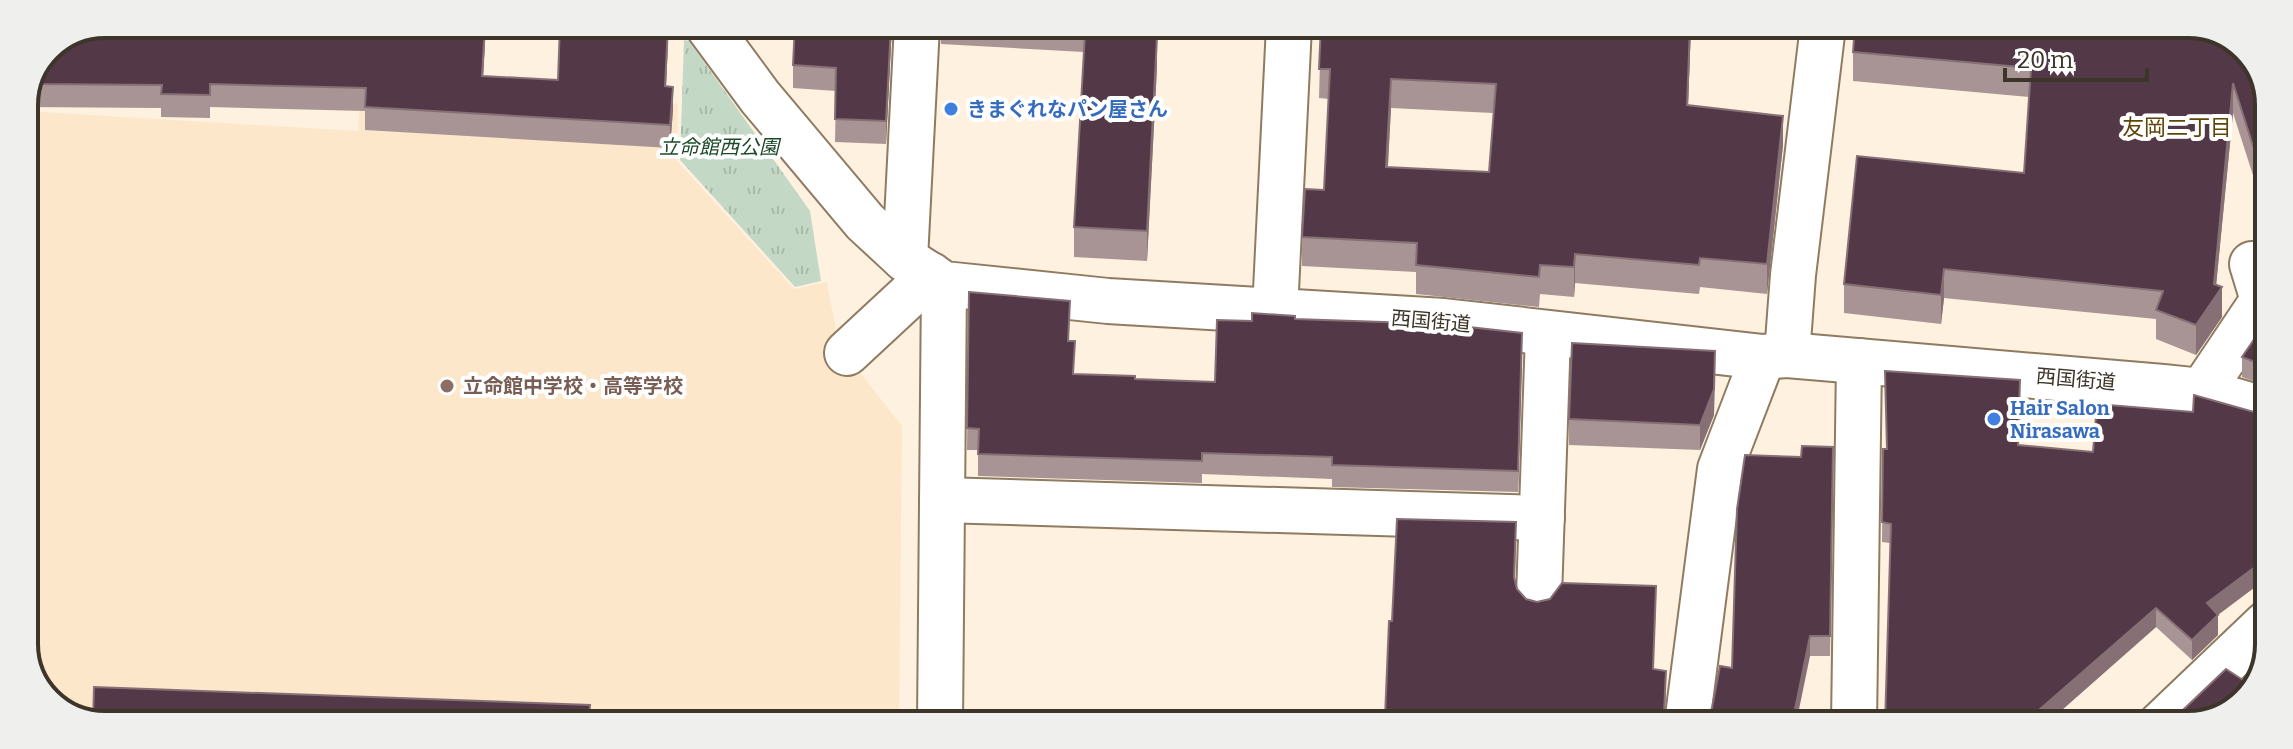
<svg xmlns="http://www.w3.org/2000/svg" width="2293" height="749" font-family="Bitter,'Noto Sans JP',serif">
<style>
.built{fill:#fde7cb}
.park{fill:url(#park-tufts)}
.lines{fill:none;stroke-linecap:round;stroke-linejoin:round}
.minor-casing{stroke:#8f7b61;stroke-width:48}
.minor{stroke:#fff;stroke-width:44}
.wall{fill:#a89494;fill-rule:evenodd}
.shaded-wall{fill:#867075}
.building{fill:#533848;stroke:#867075;stroke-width:2;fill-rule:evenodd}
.shop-dot{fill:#3f7fe0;stroke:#fff;stroke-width:3}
.education-dot{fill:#8d6e63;stroke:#fff;stroke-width:3}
.labels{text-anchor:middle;stroke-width:8;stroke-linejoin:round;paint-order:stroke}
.shop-label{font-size:20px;font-weight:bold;fill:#366cbe;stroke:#fff;text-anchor:start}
.park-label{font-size:20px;font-style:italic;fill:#1c4927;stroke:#fff}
.street-label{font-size:20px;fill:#3d3529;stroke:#fff}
.education-label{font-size:20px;font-weight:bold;fill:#785e54;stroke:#fff;text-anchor:start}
.neighbourhood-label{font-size:22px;fill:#5f4508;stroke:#fff}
.rim{fill:none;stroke:#3d3529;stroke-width:4}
</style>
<defs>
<pattern id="park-tufts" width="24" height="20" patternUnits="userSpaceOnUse" patternTransform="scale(2)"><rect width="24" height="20" fill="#c3d9c6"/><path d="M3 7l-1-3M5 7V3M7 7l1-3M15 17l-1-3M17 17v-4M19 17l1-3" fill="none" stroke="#a8bbaa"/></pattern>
</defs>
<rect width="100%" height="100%" fill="#fef1df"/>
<!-- built -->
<path class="built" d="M362 83 678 104 677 161 794 289 827 282 839 346 902 426 899 723 84 722 41 694 24 649V111L358 131Z"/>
<!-- park -->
<path class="park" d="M684 40 689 41 810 211 821 281 795 287 680 160Z"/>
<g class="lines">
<!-- minor casing -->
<g class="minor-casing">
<g id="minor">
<path d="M256 24 327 27 328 24"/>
<path d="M707 25 760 97 865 222 905 259 944 284 1108 301 1444 321 1763 357 1787 355 2163 387 2202 391 2267 410"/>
<path d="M905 259 917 25"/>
<path d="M1275 311 1289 26"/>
<path d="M847 353 931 275"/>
<path d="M1787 355 1793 275 1823 26"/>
<path d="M2202 391 2263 300 2252 264"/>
<path d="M942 500 1542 518"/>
<path d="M1539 597 1548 334"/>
<path d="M940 723 944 284"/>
<path d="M1687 724 1720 469 1763 357"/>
<path d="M1854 725 1859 361"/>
<path d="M2160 725 2266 624"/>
</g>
</g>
<!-- minor -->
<use href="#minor" class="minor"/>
</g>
<!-- wall -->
<g class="wall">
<path d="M341 24 486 25 483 76 558 80 668 41 666 86 673 110 670 148 365 130V111L210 107V118L161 117V108L24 107 48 48 254 26 327 29Z"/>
<path d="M817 25H892L886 144 835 142 836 91 793 88V65Z"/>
<path d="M940 25H1114L1113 35 1157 67 1147 261 1074 257V227L1084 52 941 44Z"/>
<path d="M1321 26H1691L1688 105 1783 145 1767 294 1700 287 1699 294 1575 283 1574 297 1540 294 1539 307 1416 294V272L1302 266V237L1324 190 1329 99 1319 98ZM1391 108 1493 113 1489 172 1388 167Z"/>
<path d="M2209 27 2269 100 2268 222 2233 113 2216 285 2222 317 2196 355 2156 339V319L1944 298 1941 324 1844 313V284L2024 173 2029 97 1853 81V52Z"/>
<path d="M969 292 1069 341 1074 374 1135 379 1215 382 1252 321 1295 319 1522 355 1518 492 1332 487V479L1202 474V483L978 476V450H967Z"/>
<path d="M2268 319 2267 386 2242 377V357Z"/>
<path d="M1715 377 1714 415 1700 450 1569 445V419Z"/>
<path d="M2020 400 2019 446 2093 452 2193 412 2267 414V578L2218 615V635L2192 660 2156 627 2047 723 1890 543 1882 542 1883 449H1886Z"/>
<path d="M1833 447 1830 656H1810L1706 720 1732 668 1801 457Z"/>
<path d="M1516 542 1515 579 1517 589 1526 599 1537 602 1656 606 1653 669 1666 691 1665 714 1672 724H1385L1389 621H1392Z"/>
</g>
<!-- shaded-wall -->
<g class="shaded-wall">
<path d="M485 25H486L482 99V76Z"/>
<path d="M668 25V41L665 109V86Z"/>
<path d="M891 25H892L886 144V121Z"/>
<path d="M1690 26H1691L1687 135V105Z"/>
<path d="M1157 37V67L1147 261V231Z"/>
<path d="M1391 79V108L1386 196V167Z"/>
<path d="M2233 83V113L2215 297 2222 287V317L2196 355V325L2214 284Z"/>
<path d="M673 87V110L670 148V125Z"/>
<path d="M1783 116V145L1767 294V264Z"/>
<path d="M1575 254V283L1574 297V267Z"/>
<path d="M1944 269V298L1941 324V295Z"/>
<path d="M1522 333V355L1518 492V471Z"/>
<path d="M1715 351 1714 415 1700 450V425Z"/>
<path d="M2267 558V578L2207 623V603Z"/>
<path d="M2156 608V627L2045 725 2038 711Z"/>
<path d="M2218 615V635L2192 660V640Z"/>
<path d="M1810 636V656L1796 724H1792Z"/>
</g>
<!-- building -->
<g class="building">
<path d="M105 24H249L254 26 327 29 341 24 485 25 482 76 558 80 560 25H668L665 86 673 87 670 125 365 107 366 88 210 84V95L161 94 162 85 33 84 48 48Z"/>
<path d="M795 25 817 26V25H891L886 121 835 119 836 68 793 65Z"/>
<path d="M1018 25H1112V30Z"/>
<path d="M1321 26H1690L1687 105 1783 116 1767 264 1700 258 1699 265 1575 254 1574 267 1540 265 1539 277 1416 265 1417 243 1302 237 1305 189 1324 190 1330 69H1319ZM1391 79 1496 84 1489 172 1386 167Z"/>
<path d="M1855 26 2209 27 2252 55 2269 100 2268 193 2233 83 2214 284 2222 287 2196 325 2156 310 2163 291 1944 269 1941 295 1844 284 1857 156 2024 173 2031 68 1853 52Z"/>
<path d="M1085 33 1157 37 1147 231 1074 227Z"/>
<path d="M969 292 1070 301 1068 341H1075L1073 374 1135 376V379L1215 382 1217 320 1252 321V313L1295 316V319L1442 324 1522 333 1518 471 1332 465V457L1202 453V461L978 454 979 429 967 428Z"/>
<path d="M2268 319V367L2242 357Z"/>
<path d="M1572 343 1715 351 1714 389 1700 425 1569 419Z"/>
<path d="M1885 371 2020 380 2018 445 2093 452 2097 404 2193 412 2194 395 2261 414H2267V558L2207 603 2218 615 2192 640 2156 608 2038 711 2049 725H1885L1891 524 1882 522 1883 449H1887Z"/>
<path d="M1802 446 1833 447 1830 636H1810L1792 724H1700L1706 720 1712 708 1720 666 1732 668 1737 509 1745 455 1801 457Z"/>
<path d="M1397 519 1516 522 1514 577 1517 589 1526 599 1537 602 1550 599 1562 583 1656 586 1653 669 1666 671 1664 713 1672 724H1505L1506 718H1385L1389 621H1392Z"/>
<path d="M2226 669 2252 686 2238 708 2188 725H2173L2183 710Z"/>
<path d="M94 687 590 705 589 717 777 723 93 722Z"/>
</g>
<!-- markers -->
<g class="shop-dot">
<circle cx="951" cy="109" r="8"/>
<circle cx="1994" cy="419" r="8"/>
</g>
<circle class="education-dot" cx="447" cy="386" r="8"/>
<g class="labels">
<!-- shop labels -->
<g class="shop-label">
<text x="967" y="116">きまぐれなパン屋さん</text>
<text x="2010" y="415">Hair Salon<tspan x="2010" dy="23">Nirasawa</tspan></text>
</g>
<!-- park labels -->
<g class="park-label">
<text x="719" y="154">立命館西公園</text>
</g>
<!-- street labels -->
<g class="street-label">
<text transform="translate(1431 321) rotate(5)" y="7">西国街道</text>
<text transform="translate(2076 379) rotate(5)" y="7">西国街道</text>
</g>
<!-- education labels -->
<g class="education-label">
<text x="463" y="393">立命館中学校・高等学校</text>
</g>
<!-- neighbourhood labels -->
<g class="neighbourhood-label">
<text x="2177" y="135">友岡二丁目</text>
</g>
</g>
<!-- crop -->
<path d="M0 0H2293V749H0ZM105 38H2188A67 67 0 0 1 2255 105V644A67 67 0 0 1 2188 711H105A67 67 0 0 1 38 644V105A67 67 0 0 1 105 38Z" fill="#efefee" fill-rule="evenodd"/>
<path class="rim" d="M105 38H2188A67 67 0 0 1 2255 105V644A67 67 0 0 1 2188 711H105A67 67 0 0 1 38 644V105A67 67 0 0 1 105 38Z"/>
<!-- scale -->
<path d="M2005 68v12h142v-12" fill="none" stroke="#3d3529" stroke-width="4"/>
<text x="2017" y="68" font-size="24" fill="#3d3529" stroke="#ffffff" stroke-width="6" paint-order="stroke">20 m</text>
</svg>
